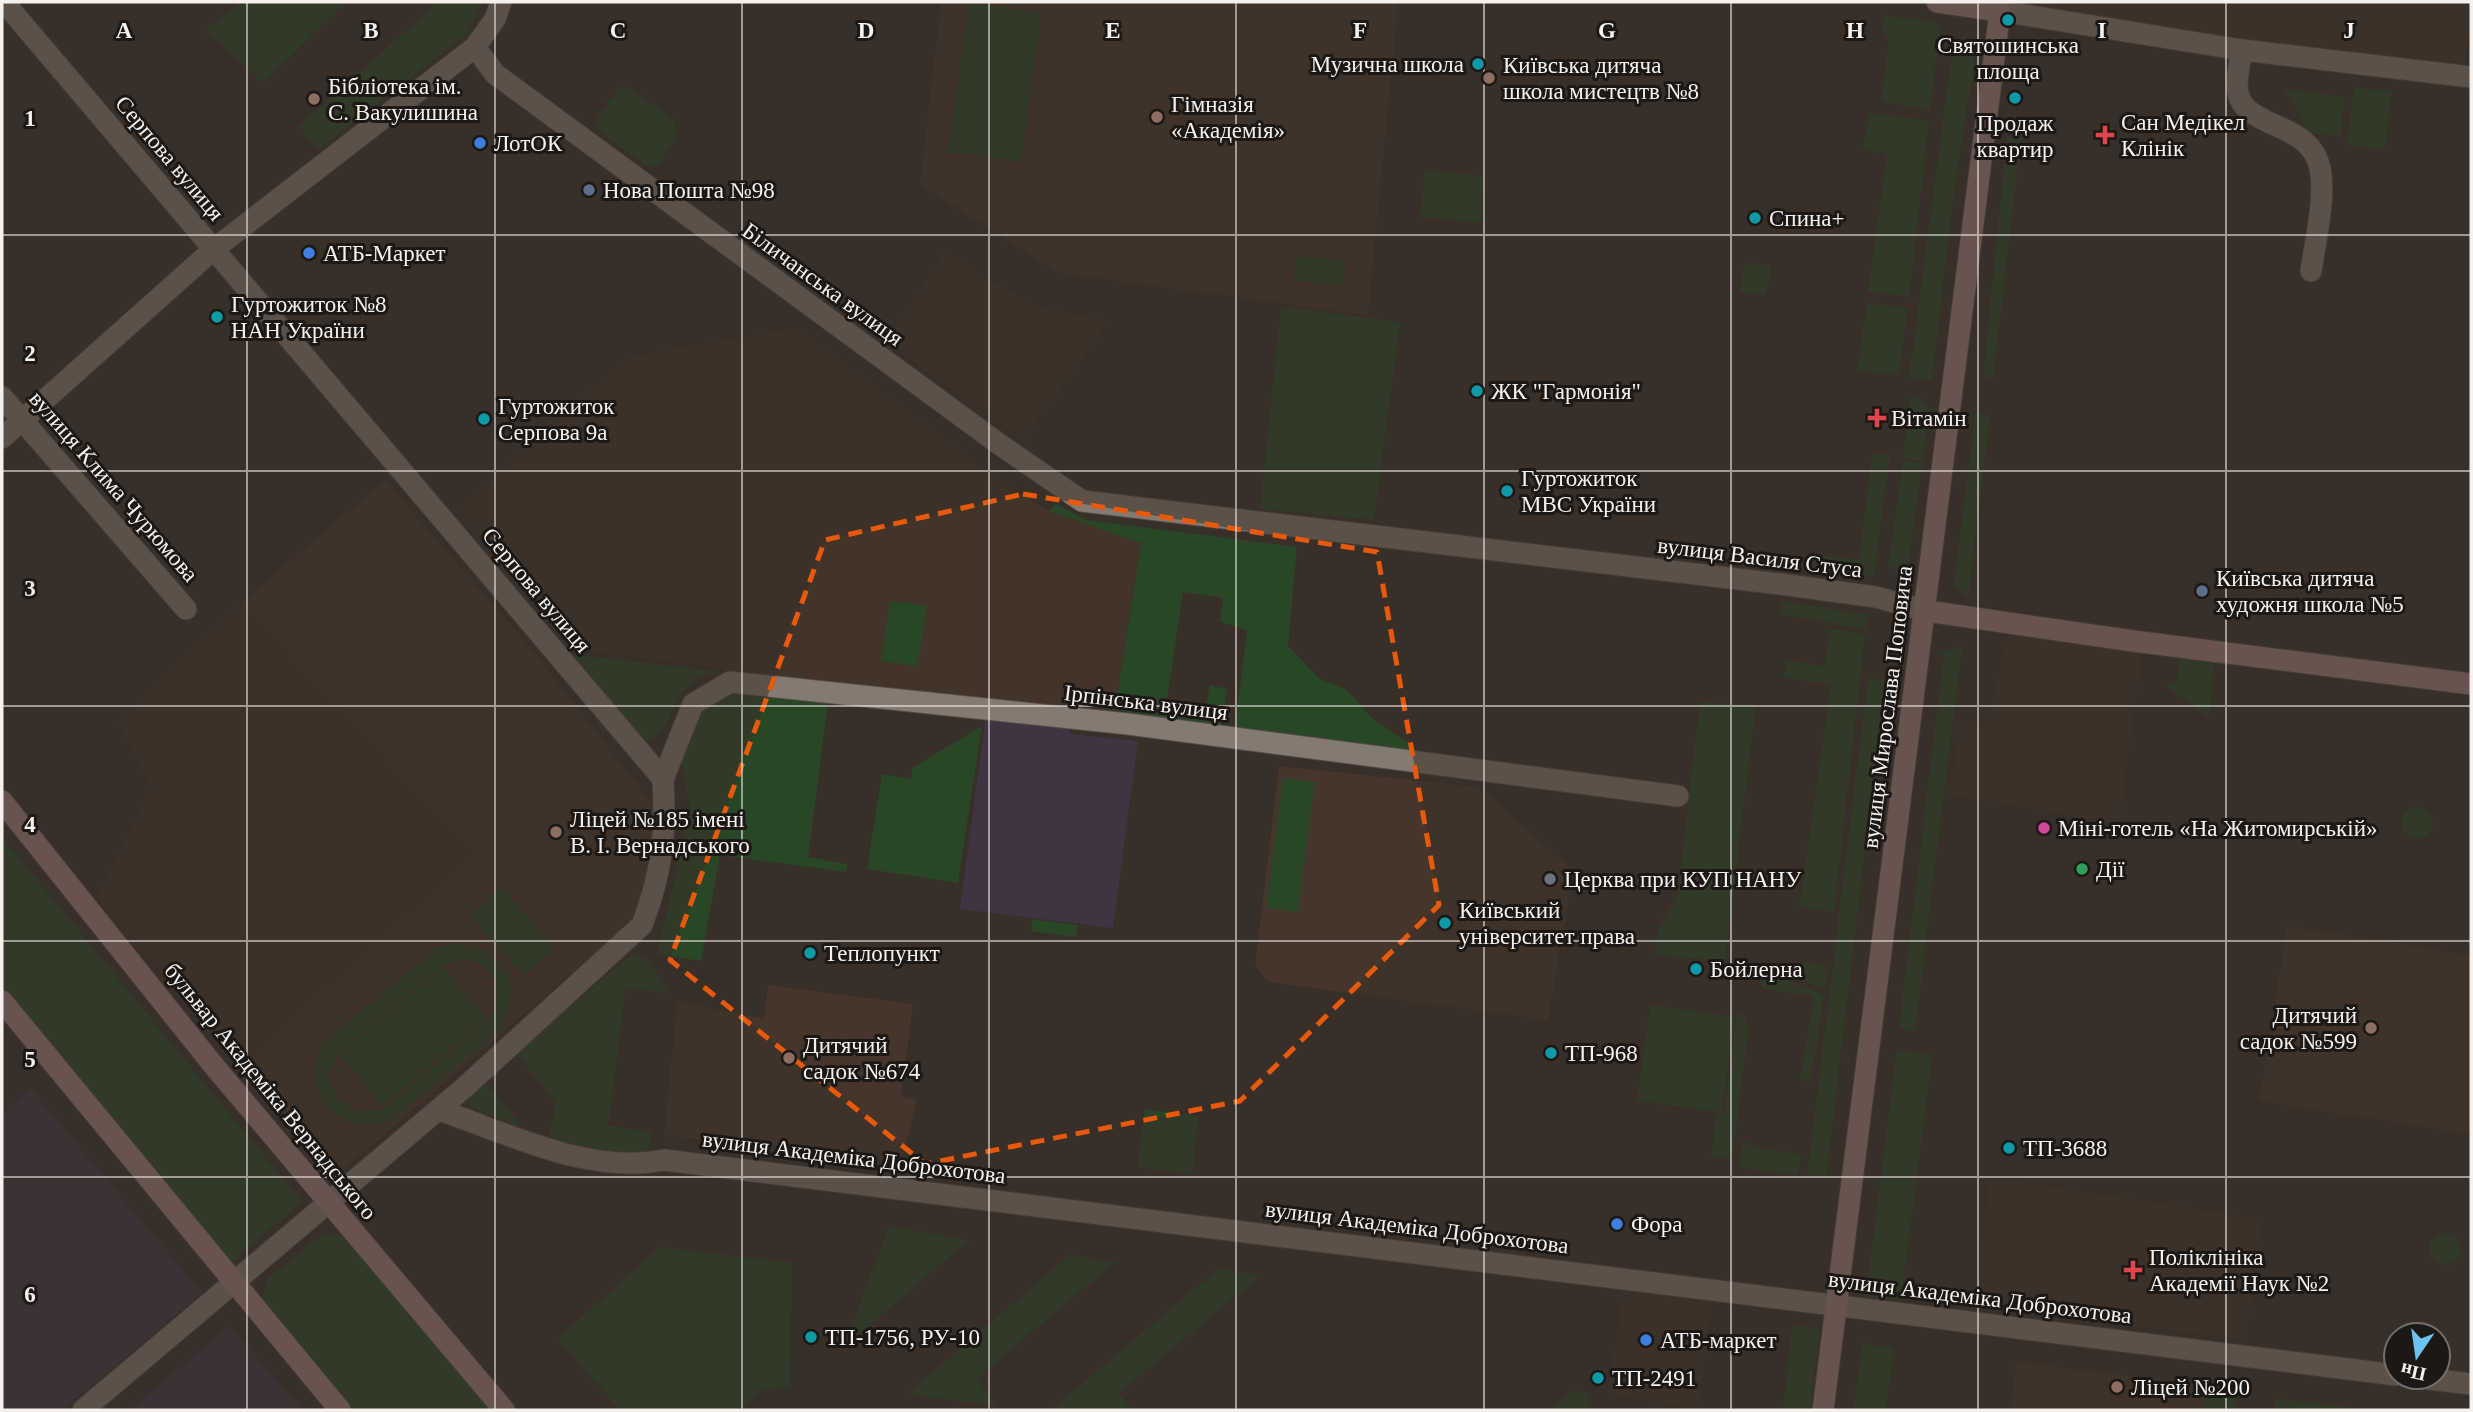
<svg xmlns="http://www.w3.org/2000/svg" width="2473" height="1412" font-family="Georgia,serif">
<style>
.built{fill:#423428}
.industrial{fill:#413442}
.education{fill:#46352b}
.green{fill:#294626;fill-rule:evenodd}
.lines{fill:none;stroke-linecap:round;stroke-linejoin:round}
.street-casing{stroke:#534b46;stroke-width:23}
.secondary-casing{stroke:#534b46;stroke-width:23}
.street{stroke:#857a72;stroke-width:21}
.secondary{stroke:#a2827d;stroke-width:21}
.marked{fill:none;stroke:#e8590c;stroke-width:5;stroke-dasharray:14 9;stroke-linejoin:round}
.grid{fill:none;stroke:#f7f1ed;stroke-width:2;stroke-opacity:0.55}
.culture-dot{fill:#0f9aa8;stroke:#1c1815;stroke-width:2.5}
.education-dot{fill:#8d6e63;stroke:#1c1815;stroke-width:2.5}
.health-dot{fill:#e0444e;stroke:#1c1815;stroke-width:2.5}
.shop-dot{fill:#3f7fe0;stroke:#1c1815;stroke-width:2.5}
.service-dot{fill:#5c6f8a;stroke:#1c1815;stroke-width:2.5}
.hotel-dot{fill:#d1479c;stroke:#1c1815;stroke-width:2.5}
.leisure-dot{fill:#2e9e5b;stroke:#1c1815;stroke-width:2.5}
.worship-dot{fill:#6b7280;stroke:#1c1815;stroke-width:2.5}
.labels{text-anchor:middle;stroke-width:6;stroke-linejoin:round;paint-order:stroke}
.poi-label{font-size:23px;fill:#f7f1ed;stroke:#1c1815;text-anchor:start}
.street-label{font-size:23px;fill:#f7f1ed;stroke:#1c1815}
.grid-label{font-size:23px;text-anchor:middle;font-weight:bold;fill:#f7f1ed;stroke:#1c1815;stroke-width:6;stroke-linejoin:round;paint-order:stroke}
</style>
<rect width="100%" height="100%" fill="#382f28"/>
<!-- built -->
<g class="built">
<path d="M2042 2H2471V22L2463 70 2290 52 2041 8Z"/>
<path d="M944 254 1039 308 1109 321 1022 440 887 342Z"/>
<path d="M795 328 985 471 1049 511 1141 543 1115 710 1080 706 1053 712 580 650 459 509 629 357Z"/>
<path d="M243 601 479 855 242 1067 96 897 152 791 118 722Z"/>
<path d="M2011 629 2142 648 2119 824 1951 794 1961 720 1989 724 2004 648Z"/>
<path d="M1990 1178 2261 1219 2246 1340 1974 1305Z"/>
<path d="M1624 1287 1713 1298 1697 1408 1608 1394Z"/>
</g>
<!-- industrial -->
<g class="industrial">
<path d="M986 716 1068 727 1070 734 1138 741 1113 928 960 909Z"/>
<path d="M31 1089 202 1293 62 1410H2V1113Z"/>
<path d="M230 1326 302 1410H130Z"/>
</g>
<!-- education -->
<g class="education">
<path d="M941 2H1398L1368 315 1058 273 920 184Z"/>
<path d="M385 480 536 654 650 801 656 826 643 890 630 922 338 1175 242 1067 479 855 243 601Z"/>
<path d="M1279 766 1479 787 1574 871 1548 1020 1269 982 1255 966Z"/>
<path d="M2287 926 2471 955V1134L2259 1101Z"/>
<path d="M768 985 913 1004 901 1096 917 1100 903 1157 664 1136 677 1001 764 1019Z"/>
<path d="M2016 1362 2237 1389 2235 1410H2011Z"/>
</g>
<!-- green -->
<g class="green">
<path d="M241 2H347L263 83 205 30Z"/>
<path d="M434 2H483L466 35 317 150 299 126 435 5Z"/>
<path d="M969 3 1041 13 1021 162 948 152Z"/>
<path d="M1884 15 1934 22 1940 28 1930 110 1881 102 1889 40 1882 29Z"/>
<path d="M1952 53 1975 57 1952 205 1932 381 1909 378Z"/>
<path d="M629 87 675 121 676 139 658 165 648 167 598 130 596 120 618 88Z"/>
<path d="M2354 87 2392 91 2385 150 2347 145Z"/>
<path d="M2284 89 2345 97 2341 137 2310 133Z"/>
<path d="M1869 112 1929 121 1909 297 1868 291 1887 154 1863 150Z"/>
<path d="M2007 137 2021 138 1993 380 1983 375Z"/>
<path d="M1425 170 1485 176 1481 223 1420 217Z"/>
<path d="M1296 255 1346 262 1343 286 1293 280Z"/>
<path d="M1745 262 1771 266 1766 295 1740 291Z"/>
<path d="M1867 302 1907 309 1899 376 1857 370Z"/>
<path d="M1281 307 1400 322 1374 520 1260 509Z"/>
<path d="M1911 396 1920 398 1930 411 1922 461 1903 458Z"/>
<path d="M1975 413 1990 416 1968 598 1954 585Z"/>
<path d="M1872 453 1890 455 1874 574 1869 576 1809 570 1811 554 1859 560Z"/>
<path d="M1903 461 1922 463 1908 571 1888 568Z"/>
<path d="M1056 504 1086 520 1297 547 1288 646 1321 680 1346 689 1372 718 1442 766 1235 728 1247 630 1220 622 1223 598 1183 592 1167 700 1206 707 1210 685 1227 689 1221 726 1115 710 1141 543 1049 511Z"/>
<path d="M890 601 927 606 918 666 881 661Z"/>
<path d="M1781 601 1868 615 1866 629 1779 614Z"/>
<path d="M1830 629 1865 634 1834 912 1799 907 1831 684 1784 678 1786 660 1824 666Z"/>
<path d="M1962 646 1915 1031 1899 1028 1944 651Z"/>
<path d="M563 653 722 672C662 679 683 731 645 741L635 735Z"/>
<path d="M2180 653 2209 657 2214 663 2209 719 2163 683 2176 684Z"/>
<path d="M1868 678 1885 680 1826 1179 1807 1176Z"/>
<path d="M731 688 828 703 808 857 847 864 846 872 720 855 701 961 657 954 690 810 680 752 693 714Z"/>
<path d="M1700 702 1756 705 1725 961 1654 955 1658 929 1677 898Z"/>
<path d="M982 726 958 883 867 869 882 774 911 779 912 768Z"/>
<path d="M1283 778 1315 782 1298 912 1266 907Z"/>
<circle cx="2417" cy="823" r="16"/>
<path d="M2 837 302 1202 229 1264 2 989Z"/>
<path d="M501 887 555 948 523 976 470 915Z"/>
<path d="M1032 919 1078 925 1076 937 1031 931Z"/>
<path d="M451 944C503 944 525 983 501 1029L389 1122C334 1134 301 1095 322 1043L434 950ZM465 959C495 966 506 993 489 1019L383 1109 358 1112 337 1100 328 1077 337 1054 443 965Z"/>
<path d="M632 954 648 960 667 990 664 993 626 988 608 1125 651 1132 648 1157C614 1157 581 1151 550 1136L555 1103 516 1052Z"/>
<path d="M1804 962 1828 966 1825 989 1783 973Z"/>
<path d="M1750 964 1824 995 1811 1082 1800 1080 1814 996 1763 989 1758 973 1749 972Z"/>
<path d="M443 967 487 1019 382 1106 339 1054Z"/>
<path d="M1650 1005 1735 1017 1722 1112 1637 1101Z"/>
<path d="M1737 1012 1745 1018 1748 1030 1732 1160 1711 1157 1716 1113 1724 1114Z"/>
<path d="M1897 1050 1932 1054 1901 1301 1866 1296Z"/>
<path d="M484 1081 523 1128 470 1107 467 1095Z"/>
<path d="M1145 1109 1199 1116 1192 1174 1137 1167Z"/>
<path d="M1743 1141 1748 1142 1749 1146 1801 1154 1798 1175 1742 1168 1739 1164Z"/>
<path d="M889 1226 969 1240 843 1348Z"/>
<circle cx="2445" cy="1249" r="16"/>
<path d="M321 1235H346L489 1410H351L261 1305 268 1278Z"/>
<path d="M660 1247 792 1263 790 1387 763 1390 739 1410H620L557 1339Z"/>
<path d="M1071 1254 1114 1263 976 1379 997 1406 907 1394Z"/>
<path d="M1219 1268 1260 1276 1119 1393 1132 1410H1051Z"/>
<path d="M1792 1325 1820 1329 1810 1410H1783Z"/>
<path d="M1862 1343 1894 1348 1886 1410H1853Z"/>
<path d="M2204 1386 2236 1390 2234 1410H2208L2202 1403Z"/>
<path d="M1572 1390 1591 1394 1588 1410H1551Z"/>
<path d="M2275 1398 2367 1410H2273Z"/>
</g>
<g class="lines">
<!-- street casing -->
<g class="street-casing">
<g id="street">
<path d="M4 2 663 779C666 836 662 872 642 925L465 1087 83 1410"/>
<path d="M2000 11 2242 50 2471 77"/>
<path d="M475 47 495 74 999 444 1082 501 1780 584 1876 597 1927 611"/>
<path d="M2242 50C2240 63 2235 80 2238 93 2245 127 2302 122 2317 159 2329 185 2315 242 2311 271"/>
<path d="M2 397 186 609"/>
<path d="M2 438 214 249 475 47 495 19 501 2"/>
<path d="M663 779 693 704 730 682 1128 724 1678 796"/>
<path d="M439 1110C510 1134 589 1175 664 1160L2396 1375"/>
<path d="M2413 1377 2471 1384"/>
</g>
</g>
<!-- secondary casing -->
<g class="secondary-casing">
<g id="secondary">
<path d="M1927 611 2133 641 2471 684"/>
<path d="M2 801 214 1066 504 1410"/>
<path d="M2 1001 340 1410"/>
<path d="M1823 1410 2000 11 1937 2"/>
</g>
</g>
<!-- street -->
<use href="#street" class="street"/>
<!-- secondary -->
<use href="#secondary" class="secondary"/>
</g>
<!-- marked area -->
<path d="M0 0H2473V1412H0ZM1023 494 1377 552 1439 905 1240 1101 925 1164 670 960 825 540Z" fill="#382f28" fill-opacity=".55" fill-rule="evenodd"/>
<path class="marked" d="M1023 494 1377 552 1439 905 1240 1101 925 1164 670 960 825 540Z"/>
<!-- grid -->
<path class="grid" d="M247 2V1410M495 2V1410M742 2V1410M989 2V1410M1236 2V1410M1484 2V1410M1731 2V1410M1978 2V1410M2226 2V1410M2 235H2471M2 471H2471M2 706H2471M2 941H2471M2 1177H2471"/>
<!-- markers -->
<g class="culture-dot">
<circle cx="2008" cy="20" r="7"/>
<circle cx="1478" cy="64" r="7"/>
<circle cx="2015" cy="98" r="7"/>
<circle cx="1755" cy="218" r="7"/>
<circle cx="217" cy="317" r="7"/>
<circle cx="1477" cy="391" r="7"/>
<circle cx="484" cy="419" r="7"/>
<circle cx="1507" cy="491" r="7"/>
<circle cx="1445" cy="923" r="7"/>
<circle cx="810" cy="953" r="7"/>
<circle cx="1696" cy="969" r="7"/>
<circle cx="1551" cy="1053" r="7"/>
<circle cx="2009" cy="1148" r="7"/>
<circle cx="811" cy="1337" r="7"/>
<circle cx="1598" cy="1378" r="7"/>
</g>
<g class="education-dot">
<circle cx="1489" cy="78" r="7"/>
<circle cx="314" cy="99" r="7"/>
<circle cx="1157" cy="117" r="7"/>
<circle cx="556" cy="832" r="7"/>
<circle cx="2371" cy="1028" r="7"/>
<circle cx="789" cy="1058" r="7"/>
<circle cx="2117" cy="1387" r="7"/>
</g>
<g class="health-dot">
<path d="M2101.5 124.5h7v7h7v7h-7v7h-7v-7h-7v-7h7z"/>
<path d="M1873.5 407.5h7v7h7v7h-7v7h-7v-7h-7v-7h7z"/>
<path d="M2129.5 1259.5h7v7h7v7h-7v7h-7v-7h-7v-7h7z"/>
</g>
<g class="shop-dot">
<circle cx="480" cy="143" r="7"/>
<circle cx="309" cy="253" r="7"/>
<circle cx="1617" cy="1224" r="7"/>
<circle cx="1646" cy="1340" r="7"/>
</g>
<g class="service-dot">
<circle cx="589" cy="190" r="7"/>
<circle cx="2202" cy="591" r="7"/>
</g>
<circle class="hotel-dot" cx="2044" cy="828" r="7"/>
<circle class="leisure-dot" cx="2082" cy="869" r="7"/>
<circle class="worship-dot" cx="1550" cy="879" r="7"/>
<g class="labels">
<!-- poi labels -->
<g class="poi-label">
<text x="2008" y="53" text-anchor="middle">Святошинська<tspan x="2008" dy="26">площа</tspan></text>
<text x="1464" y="72" text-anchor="end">Музична школа</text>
<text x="1503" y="73">Київська дитяча<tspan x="1503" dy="26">школа мистецтв №8</tspan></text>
<text x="328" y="94">Бібліотека ім.<tspan x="328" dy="26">С. Вакулишина</tspan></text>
<text x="1171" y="112">Гімназія<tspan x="1171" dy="26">«Академія»</tspan></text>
<text x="2121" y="130">Сан Медікел<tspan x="2121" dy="26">Клінік</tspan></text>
<text x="2015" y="131" text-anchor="middle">Продаж<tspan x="2015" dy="26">квартир</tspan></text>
<text x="494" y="151">ЛотОК</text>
<text x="603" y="198">Нова Пошта №98</text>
<text x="1769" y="226">Спина+</text>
<text x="323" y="261">АТБ-Маркет</text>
<text x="231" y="312">Гуртожиток №8<tspan x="231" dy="26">НАН України</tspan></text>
<text x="1491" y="399">ЖК "Гармонія"</text>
<text x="498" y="414">Гуртожиток<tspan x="498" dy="26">Серпова 9а</tspan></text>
<text x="1891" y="426">Вітамін</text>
<text x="1521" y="486">Гуртожиток<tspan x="1521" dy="26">МВС України</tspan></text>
<text x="2216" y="586">Київська дитяча<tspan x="2216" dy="26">художня школа №5</tspan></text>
<text x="570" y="827">Ліцей №185 імені<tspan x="570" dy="26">В. І. Вернадського</tspan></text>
<text x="2058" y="836">Міні-готель «На Житомирській»</text>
<text x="2096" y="877">Дії</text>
<text x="1564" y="887">Церква при КУП НАНУ</text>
<text x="1459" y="918">Київський<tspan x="1459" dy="26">університет права</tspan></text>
<text x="824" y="961">Теплопункт</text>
<text x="1710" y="977">Бойлерна</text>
<text x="2357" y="1023" text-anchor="end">Дитячий<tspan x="2357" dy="26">садок №599</tspan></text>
<text x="803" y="1053">Дитячий<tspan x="803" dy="26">садок №674</tspan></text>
<text x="1565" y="1061">ТП-968</text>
<text x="2023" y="1156">ТП-3688</text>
<text x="1631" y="1232">Фора</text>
<text x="2149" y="1265">Поліклініка<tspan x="2149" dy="26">Академії Наук №2</tspan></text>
<text x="825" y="1345">ТП-1756, РУ-10</text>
<text x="1660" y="1348">АТБ-маркет</text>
<text x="1612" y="1386">ТП-2491</text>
<text x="2131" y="1395">Ліцей №200</text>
</g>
<!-- street labels -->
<g class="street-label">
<text transform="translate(170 158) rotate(50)" y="8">Серпова вулиця</text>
<text transform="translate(823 284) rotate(36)" y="8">Біличанська вулиця</text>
<text transform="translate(114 486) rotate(49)" y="8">вулиця Клима Чурюмова</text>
<text transform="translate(1760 557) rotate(7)" y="8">вулиця Василя Стуса</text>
<text transform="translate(537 590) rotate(50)" y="8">Серпова вулиця</text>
<text transform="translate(1146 702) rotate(7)" y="8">Ірпінська вулиця</text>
<text transform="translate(1887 707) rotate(-83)" y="8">вулиця Мирослава Поповича</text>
<text transform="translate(271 1091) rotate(51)" y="8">бульвар Академіка Вернадського</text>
<text transform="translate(854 1157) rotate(7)" y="8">вулиця Академіка Доброхотова</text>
<text transform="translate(1417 1227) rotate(7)" y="8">вулиця Академіка Доброхотова</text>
<text transform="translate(1980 1297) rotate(7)" y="8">вулиця Академіка Доброхотова</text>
</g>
</g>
<g class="grid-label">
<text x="124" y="38">A</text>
<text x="371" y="38">B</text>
<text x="618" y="38">C</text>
<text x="866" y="38">D</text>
<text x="1113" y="38">E</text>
<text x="1360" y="38">F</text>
<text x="1607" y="38">G</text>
<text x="1855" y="38">H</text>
<text x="2102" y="38">I</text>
<text x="2349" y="38">J</text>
<text x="30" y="126">1</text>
<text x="30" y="361">2</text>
<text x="30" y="596">3</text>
<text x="30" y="832">4</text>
<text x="30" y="1067">5</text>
<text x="30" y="1302">6</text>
</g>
<!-- border -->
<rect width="2473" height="1412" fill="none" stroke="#f7f1ed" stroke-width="7"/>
<!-- north arrow -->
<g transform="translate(2417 1356) rotate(193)"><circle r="33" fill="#1c1815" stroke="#746f6b" stroke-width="2"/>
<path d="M0-5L12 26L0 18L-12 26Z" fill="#6ac3f1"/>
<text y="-10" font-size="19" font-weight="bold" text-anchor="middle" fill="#f7f1ed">Пн</text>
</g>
</svg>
